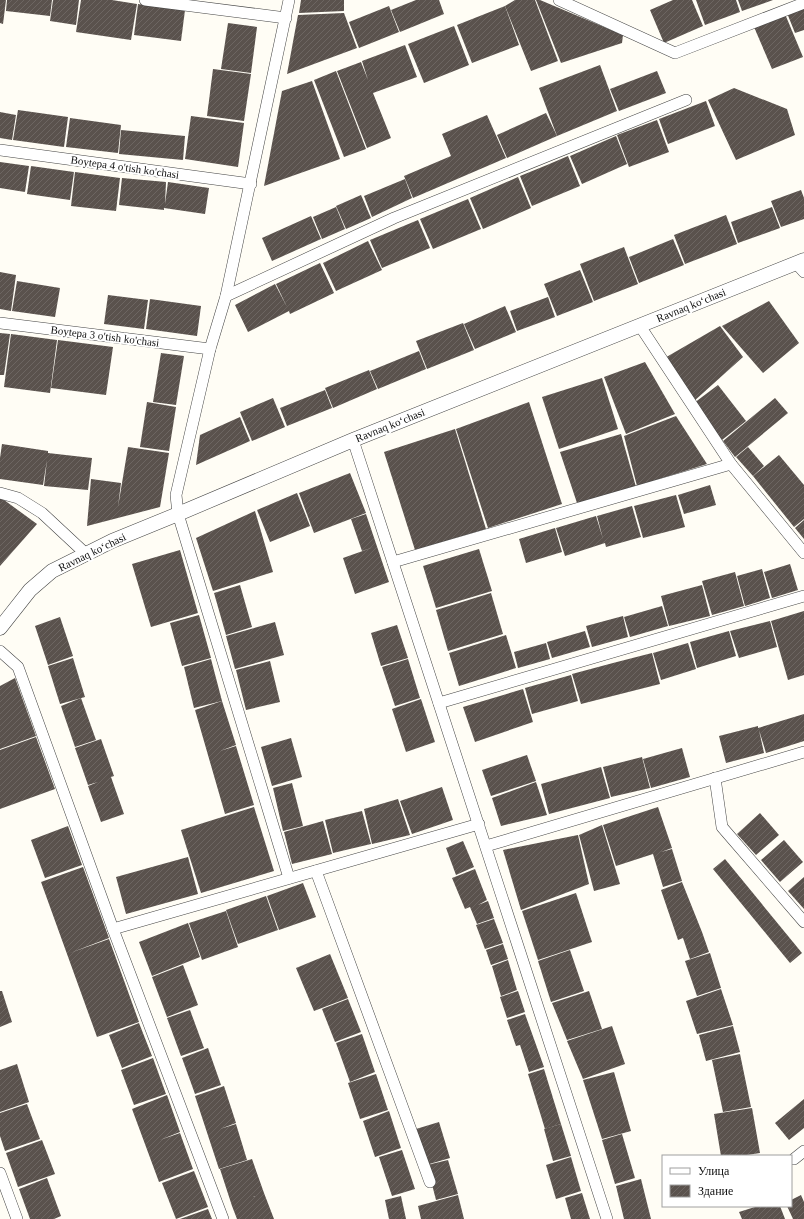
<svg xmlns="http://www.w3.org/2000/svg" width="804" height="1219" font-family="Georgia,serif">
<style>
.building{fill:url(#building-hatch)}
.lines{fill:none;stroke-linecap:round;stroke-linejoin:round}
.minor-casing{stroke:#444;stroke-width:12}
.tertiary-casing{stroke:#444;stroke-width:15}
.minor{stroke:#fff;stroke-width:11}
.tertiary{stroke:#fff;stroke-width:14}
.labels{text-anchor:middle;stroke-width:4;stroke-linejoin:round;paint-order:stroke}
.street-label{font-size:11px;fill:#111;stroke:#fff}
</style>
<defs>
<pattern id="building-hatch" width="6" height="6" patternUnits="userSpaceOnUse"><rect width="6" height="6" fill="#5a524d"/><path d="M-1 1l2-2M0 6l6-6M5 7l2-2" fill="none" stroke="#6d6662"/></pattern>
</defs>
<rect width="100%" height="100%" fill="#fffdf5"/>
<!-- building -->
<g class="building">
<path d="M0 0H6L3 24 0 23Z"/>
<path d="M7 0H52L50 16 6 11Z"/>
<path d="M53 0H79L76 25 50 21Z"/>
<path d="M81 0H112L137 4 131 40 76 32Z"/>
<path d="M301 0H344V11L299 13Z"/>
<path d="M416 0H439L444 14 400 32 391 10Z"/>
<path d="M515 0H535L558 61 531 71 505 6Z"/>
<path d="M536 0H540L623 35 622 43 561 63Z"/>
<path d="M673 0H692L703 26 664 43 650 10Z"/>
<path d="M696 0H736L740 12 705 25Z"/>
<path d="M738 0H773L742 11Z"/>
<path d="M138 4 185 10 181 41 134 35Z"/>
<path d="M389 6 399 32 359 48 349 22Z"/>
<path d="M505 6 519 45 472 63 457 25Z"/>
<path d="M804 6V30L795 33 787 13Z"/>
<path d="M344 13 357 48 287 74 298 15Z"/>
<path d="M785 14 803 57 772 69 754 27Z"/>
<path d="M228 23 257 27 251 73 221 69Z"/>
<path d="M454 26 469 65 424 83 408 44Z"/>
<path d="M405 45 417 77 373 93 391 138 367 148 337 71 361 62 368 80 362 61Z"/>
<path d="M600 65 617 111 557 136 539 88Z"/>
<path d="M213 69 251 74 244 121 207 116Z"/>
<path d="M336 71 366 149 344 157 314 80Z"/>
<path d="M657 71 666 93 619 111 610 89Z"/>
<path d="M312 81 340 159 264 186 282 91Z"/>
<path d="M734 88 787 109 795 135 736 160 708 100Z"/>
<path d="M706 101 715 126 668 144 659 119Z"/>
<path d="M18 110 68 117 64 147 13 140Z"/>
<path d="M0 112 16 115 12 140 0 138Z"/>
<path d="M546 113 557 136 507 158 497 135Z"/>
<path d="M487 115 506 158 413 198 404 176 451 156 442 134Z"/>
<path d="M191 116 244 123 238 167 185 159Z"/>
<path d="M70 118 121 125 118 153 66 147Z"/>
<path d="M657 120 669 152 629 167 617 135Z"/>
<path d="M121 130 185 136 183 160 119 154Z"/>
<path d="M616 136 627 164 582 184 570 156Z"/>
<path d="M568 156 580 186 532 206 520 176 547 165 551 175 547 165Z"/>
<path d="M0 162 29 166 25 192 0 188Z"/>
<path d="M31 166 74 172 70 200 27 194Z"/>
<path d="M75 172 120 178 116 211 71 206Z"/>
<path d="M518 177 531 208 483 229 470 198Z"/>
<path d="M122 178 166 182 165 204 168 182 209 188 205 214 164 208V210L119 205Z"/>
<path d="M405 179 412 198 372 217 364 196Z"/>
<path d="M801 190 804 198V219L781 227 771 201Z"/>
<path d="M361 195 371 218 346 229 336 206Z"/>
<path d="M468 199 481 229 433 249 420 219Z"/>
<path d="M336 207 345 229 322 239 313 217Z"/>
<path d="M772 207 780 228 738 243 731 222Z"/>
<path d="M726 215 737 244 685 264 674 235Z"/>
<path d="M311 216 321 239 272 261 262 238Z"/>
<path d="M418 220 430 248 382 268 370 240Z"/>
<path d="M673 239 684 265 639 283 629 257Z"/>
<path d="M368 241 382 270 336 291 323 263Z"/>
<path d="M624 247 638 284 594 301 580 264Z"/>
<path d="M320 263 334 293 290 314 289 311 248 332 235 305 275 284 287 307 276 284Z"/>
<path d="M580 270 593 302 557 316 544 284Z"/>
<path d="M0 272 16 275 11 311 0 309Z"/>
<path d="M17 281 60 288 55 317 12 311Z"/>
<path d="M108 295 148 300 144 329 104 324Z"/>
<path d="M548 297 555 317 517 331 510 311Z"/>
<path d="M150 299 201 306 197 336 146 329Z"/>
<path d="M769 301 799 343 763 373 722 326Z"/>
<path d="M505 306 516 332 475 349 464 324Z"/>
<path d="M463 323 474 350 427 369 416 341Z"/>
<path d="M720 326 743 357 693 402 663 359Z"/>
<path d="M0 333 10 334 4 375H0Z"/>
<path d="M11 334 57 340 50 393 4 387Z"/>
<path d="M58 340 113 347 106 395 51 388Z"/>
<path d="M419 351 426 369 378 389 370 371Z"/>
<path d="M161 353 184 356 176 405 153 402Z"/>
<path d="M645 362 675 414 626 434 604 377Z"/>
<path d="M369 370 377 389 333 408 325 388Z"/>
<path d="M602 378 618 429 559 449 542 397Z"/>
<path d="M718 385 746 421 722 440 694 403Z"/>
<path d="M325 390 332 408 287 426 280 408Z"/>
<path d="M273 398 285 427 252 441 240 412Z"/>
<path d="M775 398 788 413 735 457 723 441Z"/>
<path d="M147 402 176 407 169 451 140 447Z"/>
<path d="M529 402 562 504 488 528 456 429Z"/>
<path d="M676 416 707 464 637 486 624 436Z"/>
<path d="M240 417 250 441 196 465 200 435Z"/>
<path d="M455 429 486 529 415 550 384 452Z"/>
<path d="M621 434 636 487 577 503 560 452Z"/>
<path d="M2 444 48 451V453L92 458 88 490 44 486 47 460 43 485 0 479V458Z"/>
<path d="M128 447 169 453 160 507 87 526 91 479 121 483 118 507Z"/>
<path d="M748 447 764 466 753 476 736 457Z"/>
<path d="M779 455 804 485V519L794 527 753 476Z"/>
<path d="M350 473 366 513 314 533 299 493Z"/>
<path d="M710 485 716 505 684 514 678 495Z"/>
<path d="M297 493 310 526 270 542 257 510Z"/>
<path d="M676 495 685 527 643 538 634 506Z"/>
<path d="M0 497 37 524 0 566Z"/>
<path d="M632 506 641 537 606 547 605 543 565 556 556 528 596 516 603 539 597 516Z"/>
<path d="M255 511 273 572 213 591 196 538Z"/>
<path d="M366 514 389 582 355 594 343 558 374 547 362 551 351 519Z"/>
<path d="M804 520V539L795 528Z"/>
<path d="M555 528 562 552 526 563 519 539Z"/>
<path d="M479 549 492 591 436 608 423 566Z"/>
<path d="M180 550 198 613 151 627 132 564Z"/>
<path d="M790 564 798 590 772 598 764 572Z"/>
<path d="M762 569 770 598 745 606 737 576Z"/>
<path d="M735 572 744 606 712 615 702 581Z"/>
<path d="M240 585 252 627 226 635 214 593Z"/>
<path d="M702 585 710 616 669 626 661 596Z"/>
<path d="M491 593 503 634 448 651 436 610Z"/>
<path d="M662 606 668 626 630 637 624 617Z"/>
<path d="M804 611V675L788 680 771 621Z"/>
<path d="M199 615 211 658 182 666 170 623Z"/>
<path d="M623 616 628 637 592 647 586 626Z"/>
<path d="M60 617 73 656 48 665 35 626Z"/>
<path d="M770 621 777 647 739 658 730 631Z"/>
<path d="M275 622 284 655 235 669 226 636Z"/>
<path d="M397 625 408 658 381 666 371 633Z"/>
<path d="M585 631 590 647 552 658 547 642Z"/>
<path d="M729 631 736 656 697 668 690 642Z"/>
<path d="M506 635 516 668 459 686 449 653Z"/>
<path d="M546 643 550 659 518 668 514 652Z"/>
<path d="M688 643 696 669 661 680 653 653Z"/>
<path d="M652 653 660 684 581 704 572 674 613 663 618 682 613 663Z"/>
<path d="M73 658 85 697 60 704 48 666Z"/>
<path d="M211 659 222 701 194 708 184 667Z"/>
<path d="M408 659 420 698 395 706 382 667Z"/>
<path d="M270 661 280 702 246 710 236 670Z"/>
<path d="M571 675 578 701 532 714 525 688Z"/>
<path d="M15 678 36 736 0 749V686Z"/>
<path d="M523 689 533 722 475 742 463 707Z"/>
<path d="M81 698 96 740 75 747 61 706Z"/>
<path d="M421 699 435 742 406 752 392 709Z"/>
<path d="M222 701 236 745 220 751 236 746 254 805 225 814 195 710Z"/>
<path d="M804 714V741L766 753 759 730 764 753 726 763 719 736 758 726V728Z"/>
<path d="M36 737 55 789 0 809V750Z"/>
<path d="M291 738 302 777 272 786 261 747Z"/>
<path d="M101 739 114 776 111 777 124 814 101 822 88 786 98 782 88 785 75 748Z"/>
<path d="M682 748 690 777 651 788 643 759Z"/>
<path d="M527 755 536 781 491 796 482 770Z"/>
<path d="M642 757 650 788 611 797 603 767Z"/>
<path d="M601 767 610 798 549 814 541 784Z"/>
<path d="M536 782 547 815 501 826 492 798Z"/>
<path d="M292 783 303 826 283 831 273 788Z"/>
<path d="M442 787 453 820 412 834 400 801Z"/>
<path d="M398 799 410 835 372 844 364 809Z"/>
<path d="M254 807 274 871 201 893 181 830Z"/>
<path d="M658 807 672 848 661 852 672 849 682 881 663 887 653 854 616 866 603 825Z"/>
<path d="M362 811 371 844 333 853 325 820Z"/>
<path d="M760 813 779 835 756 855 737 834Z"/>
<path d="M323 821 332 854 292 864 284 832Z"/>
<path d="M602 825 620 884 594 891 579 835Z"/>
<path d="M68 826 82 865 45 878 31 840Z"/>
<path d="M578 835 589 884 521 910 503 850Z"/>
<path d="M784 840 803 862 780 882 761 860Z"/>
<path d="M463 841 474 867 456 875 446 848Z"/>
<path d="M188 857 198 894 126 914 116 877Z"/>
<path d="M725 859 802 953 790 963 713 869Z"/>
<path d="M83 867 109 938 70 953 109 939 139 1022 97 1037 41 882Z"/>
<path d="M475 869 487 900 478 905 488 901 494 918 477 924 470 907 465 909 452 878Z"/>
<path d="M804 877V909L788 891Z"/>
<path d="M682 882 702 932 692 936 702 932 709 952 690 959 683 938 678 940 661 890Z"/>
<path d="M303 883 316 917 279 930 267 896Z"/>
<path d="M576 893 592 942 538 960 522 911Z"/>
<path d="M266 896 278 930 238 944 226 910Z"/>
<path d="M226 911 238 947 202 960 189 923Z"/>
<path d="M494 919 503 943 485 949 476 925Z"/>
<path d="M188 923 200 957 152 976 139 942Z"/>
<path d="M503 944 508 959 491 965 486 950Z"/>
<path d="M570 950 584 991 551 1002 538 961Z"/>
<path d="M710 953 721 988 697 996 685 961Z"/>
<path d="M330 954 348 998 314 1011 296 968Z"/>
<path d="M508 960 517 990 501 996 492 966Z"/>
<path d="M183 965 198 1005 167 1017 152 977Z"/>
<path d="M721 989 733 1025 697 1034 686 1001Z"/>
<path d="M0 991H2L12 1022 0 1027Z"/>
<path d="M518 991 525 1012 507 1018 500 997Z"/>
<path d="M589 991 602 1029 567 1040 552 1003Z"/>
<path d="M348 999 361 1032 335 1042 322 1009Z"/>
<path d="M190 1010 204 1048 181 1056 167 1018Z"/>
<path d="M525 1014 544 1067 529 1072 520 1045 516 1046 507 1020Z"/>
<path d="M139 1023 152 1056 122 1068 109 1035Z"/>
<path d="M612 1026 625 1064 583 1079 567 1041Z"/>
<path d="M733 1026 740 1052 706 1061 699 1035Z"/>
<path d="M362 1034 375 1072 350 1082 336 1043Z"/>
<path d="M208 1048 221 1085 195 1094 182 1058Z"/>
<path d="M740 1054 751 1107 723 1112 712 1060Z"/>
<path d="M153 1058 166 1094 134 1105 121 1070Z"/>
<path d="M17 1064 29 1102 0 1112V1070Z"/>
<path d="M544 1069 561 1124 545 1129 528 1074Z"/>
<path d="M614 1072 631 1131 602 1139 583 1080Z"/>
<path d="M376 1074 388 1110 360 1119 348 1083Z"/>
<path d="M224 1086 236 1123 220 1129 236 1124 247 1160 219 1169 195 1096Z"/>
<path d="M167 1095 180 1132 160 1140 180 1133 193 1169 159 1182 132 1109Z"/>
<path d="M804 1099V1128L789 1140 775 1123Z"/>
<path d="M27 1104 40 1139 5 1151 0 1136V1113Z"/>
<path d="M752 1108 760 1153 741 1156H721L714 1114Z"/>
<path d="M389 1111 401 1148 375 1157 363 1121Z"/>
<path d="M439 1122 450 1158 426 1165 416 1129Z"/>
<path d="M561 1124 571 1156 553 1161 544 1129Z"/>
<path d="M622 1134 635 1178 615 1184 602 1140Z"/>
<path d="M42 1140 55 1174 18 1187 6 1153Z"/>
<path d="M402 1150 415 1189 392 1196 379 1157Z"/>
<path d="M571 1157 581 1191 556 1199 546 1165Z"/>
<path d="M252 1159 264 1193 253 1197 264 1193 274 1219H237L232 1206 220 1169Z"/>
<path d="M448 1160 458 1194 436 1200 427 1165Z"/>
<path d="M194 1171 208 1207 176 1219 162 1183Z"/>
<path d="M47 1178 61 1216 54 1219H30L19 1189Z"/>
<path d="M641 1179 651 1219H624L616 1186Z"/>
<path d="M582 1193 590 1219H571L565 1198Z"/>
<path d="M458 1195 464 1219H421L418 1206Z"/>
<path d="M801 1195 804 1202V1219H793L787 1206H791V1200Z"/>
<path d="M401 1196 406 1219H389L385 1200Z"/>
<path d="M758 1206H780L785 1219H742L739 1212Z"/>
<path d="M208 1209 212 1219H180Z"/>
</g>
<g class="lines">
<!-- minor casing -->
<g class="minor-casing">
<g id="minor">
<path d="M145 0 286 18"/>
<path d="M559 0 675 53 804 3"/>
<path d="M0 150 251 184"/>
<path d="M796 263 804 272"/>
<path d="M226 296 394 218 686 100"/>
<path d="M0 323 210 349"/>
<path d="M640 326 731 464 804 553"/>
<path d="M353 440 607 1219"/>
<path d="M0 493 18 498 42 513 86 554"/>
<path d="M393 562 731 464"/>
<path d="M0 651 18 667 113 929 223 1219"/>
<path d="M439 703 804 596"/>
<path d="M715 778 722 827 804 922"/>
<path d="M486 846 804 752"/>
<path d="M316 871 430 1182"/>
<path d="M289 878 178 514 176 495 210 349 226 296 289 0"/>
<path d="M113 929 479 824"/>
<path d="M794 1159 804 1151"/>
<path d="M0 1173 17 1219"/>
</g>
</g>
<!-- tertiary casing -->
<g class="tertiary-casing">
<path id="tertiary" d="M0 628 30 590 52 571 112 541 178 514 353 440 804 260"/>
</g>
<!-- minor -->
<use href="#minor" class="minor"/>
<!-- tertiary -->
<use href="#tertiary" class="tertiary"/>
</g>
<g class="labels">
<!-- street labels -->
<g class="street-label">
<text transform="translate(125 167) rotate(8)" y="4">Boytepa 4 o'tish ko'chasi</text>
<text transform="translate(691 305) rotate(-22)" y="4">Ravnaq ko‘chasi</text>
<text transform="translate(105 336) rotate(7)" y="4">Boytepa 3 o'tish ko'chasi</text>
<text transform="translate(390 425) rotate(-22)" y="4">Ravnaq ko‘chasi</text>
<text transform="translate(92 552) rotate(-26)" y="4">Ravnaq ko‘chasi</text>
</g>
</g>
<!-- legend -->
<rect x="662" y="1155" width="130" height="52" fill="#ffffff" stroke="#a0a0a0"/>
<rect x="670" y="1168" width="20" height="6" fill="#ffffff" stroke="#a0a0a0"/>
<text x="698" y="1175" font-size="12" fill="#111111">Улица</text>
<rect x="670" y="1185" width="20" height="12" fill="url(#building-hatch)" stroke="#a0a0a0"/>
<text x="698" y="1195" font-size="12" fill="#111111">Здание</text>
</svg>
